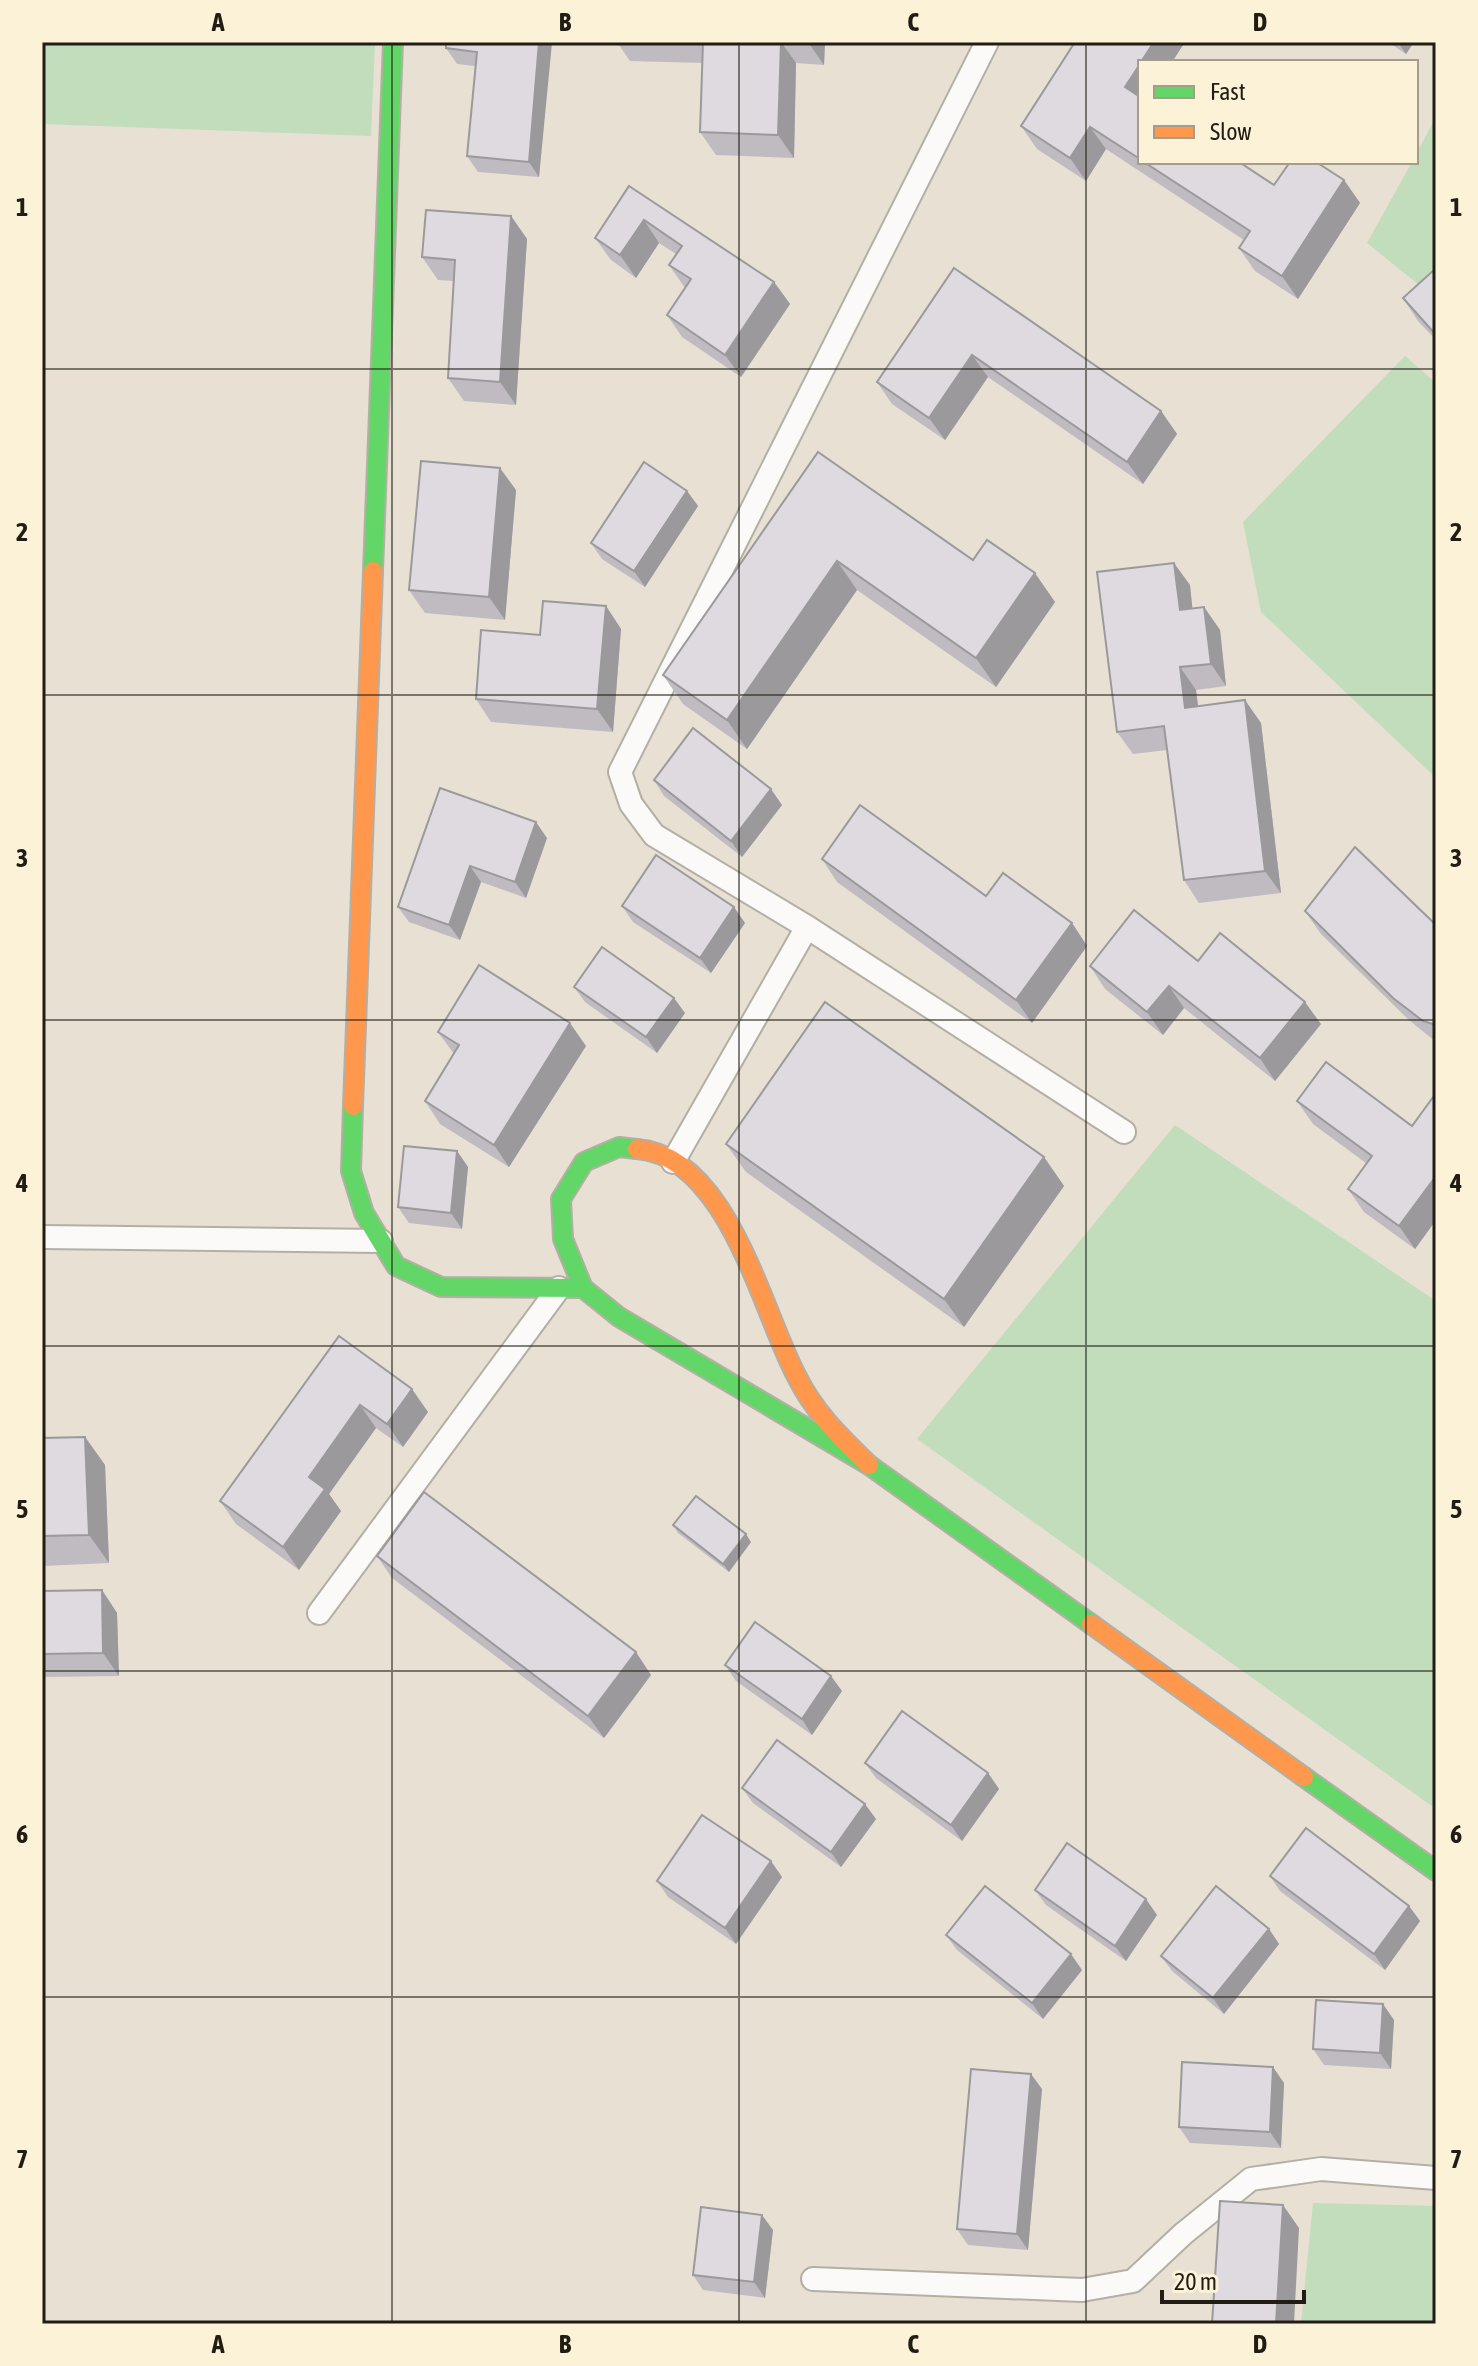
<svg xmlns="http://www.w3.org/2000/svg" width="1478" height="2366" font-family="'Asap Condensed',sans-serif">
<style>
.green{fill:#c1ddbc}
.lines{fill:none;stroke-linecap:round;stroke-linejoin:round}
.lane-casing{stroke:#b4afa5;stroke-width:26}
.fast-casing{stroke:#b4afa5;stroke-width:22}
.slow-casing{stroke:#b4afa5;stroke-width:22}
.lane{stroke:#fbfaf8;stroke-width:22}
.fast{stroke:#63d668;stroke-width:18}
.slow{stroke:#ff974d;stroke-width:18}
.wall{fill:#bfbbc0}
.shaded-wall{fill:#9b999c}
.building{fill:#dedadf;stroke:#9b999c;stroke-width:2}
.grid{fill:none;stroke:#211d14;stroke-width:2;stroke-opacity:0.55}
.neatline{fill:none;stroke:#211d14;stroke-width:3}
.grid-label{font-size:26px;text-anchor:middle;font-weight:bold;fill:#211d14}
</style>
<rect width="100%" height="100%" fill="#e7e0d3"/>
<!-- green -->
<g class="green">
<path d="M42 42H375L371 136 42 124Z"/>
<path d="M1436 117V265L1418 284 1367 243 1412 162H1416V154Z"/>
<path d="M1405 356 1436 383V778L1261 612 1243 522Z"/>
<path d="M1175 1125 1436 1301V1809L917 1439Z"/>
<path d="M1313 2203 1436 2206V2324H1301Z"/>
</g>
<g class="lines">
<!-- lane casing -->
<g class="lane-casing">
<g id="lane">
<path d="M987 42 620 772 631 804 654 835 807 927 1124 1132"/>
<path d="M673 1162 807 927"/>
<path d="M42 1237 381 1241"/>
<path d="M319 1613 559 1288"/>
<path d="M813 2279 1082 2290 1133 2281 1183 2234 1251 2179 1321 2169 1436 2178"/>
</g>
</g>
<!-- fast casing -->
<g class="fast-casing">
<g id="fast">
<path d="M373 571 393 42"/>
<path d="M353 1106 351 1171 364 1213 396 1266 441 1287 583 1288"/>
<path d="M637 1149 619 1147 584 1162 561 1199 563 1239 583 1288 619 1317 869 1465 1091 1624"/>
<path d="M1304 1777 1436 1871"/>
</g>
</g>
<!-- slow casing -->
<g class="slow-casing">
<g id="slow">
<path d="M353 1106 373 571"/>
<path d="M637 1149C727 1156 761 1308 796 1375 814 1412 840 1437 869 1465"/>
<path d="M1091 1624 1304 1777"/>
</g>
</g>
<!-- lane -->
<use href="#lane" class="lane"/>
<!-- fast -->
<use href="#fast" class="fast"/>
<!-- slow -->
<use href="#slow" class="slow"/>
</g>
<!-- wall -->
<g class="wall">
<path d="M446 42H551L539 177 478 172 467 156 475 66 457 64 446 48Z"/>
<path d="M617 42H825L824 65 796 63 794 158 716 155 700 132 703 63 630 61Z"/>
<path d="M1075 42H1185L1172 62H1140V162H1239L1274 185 1290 162H1316L1344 180 1360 203 1298 299 1255 271 1239 248 1244 240 1106 149 1086 181 1037 149 1021 126Z"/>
<path d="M1388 42H1414L1406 54Z"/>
<path d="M629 186 774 282 790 304 741 377 682 337 667 315 685 288 669 265 676 254 659 243 636 278 611 260 595 238Z"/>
<path d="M511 216 527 239 516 405 464 401 448 378 454 281 438 280 422 257Z"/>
<path d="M954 268 1161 411 1177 434 1143 484 988 377 945 440 892 404 877 382Z"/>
<path d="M1436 268V340L1418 321 1403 298Z"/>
<path d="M818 452 973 560 1055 602 996 687 857 590 747 749 683 704 663 675Z"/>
<path d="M516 490 505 620 425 613 409 590Z"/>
<path d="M687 491 698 506 645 587 602 559 591 543Z"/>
<path d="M1190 585 1192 609 1204 607 1220 630 1226 686 1196 690 1198 706 1261 723 1281 893 1199 903 1184 880 1167 750 1133 754 1117 732Z"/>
<path d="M606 606 621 629 613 732 491 722 476 699 540 635Z"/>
<path d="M654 780 782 805 742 857 664 796Z"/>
<path d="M440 788 547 838 526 898 481 882 460 940 409 922 398 907Z"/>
<path d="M822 859 986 896 1072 923 1087 946 1032 1023 837 882Z"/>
<path d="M622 906 745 923 711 973 633 922Z"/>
<path d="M1305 911 1436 925V1042L1409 1020 1321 934Z"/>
<path d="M1198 961 1321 1024 1275 1081 1184 1008 1163 1035 1105 989 1090 966Z"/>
<path d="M574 987 685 1013 657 1053 585 1002Z"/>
<path d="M438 1032 586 1046 509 1167 440 1124 425 1101 454 1054Z"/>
<path d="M1436 1093V1220L1415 1249 1364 1212 1348 1189 1366 1163 1313 1124 1297 1101 1412 1126Z"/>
<path d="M726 1144 1044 1157 1064 1186 964 1327 746 1172Z"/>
<path d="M457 1151 468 1167 462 1229 409 1223 398 1207Z"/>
<path d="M339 1336 428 1412 403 1447 376 1428 329 1494 341 1511 299 1570 236 1524 220 1501Z"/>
<path d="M85 1437 105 1465 109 1563 42 1566V1438Z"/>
<path d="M673 1525 751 1542 729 1572 678 1533Z"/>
<path d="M377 1556 651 1675 604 1738 392 1578Z"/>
<path d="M102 1590 117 1613 119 1676 42 1677V1591Z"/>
<path d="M725 1665 842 1691 812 1735 736 1681Z"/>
<path d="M865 1763 988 1773 999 1789 962 1841 876 1778Z"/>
<path d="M742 1788 876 1819 841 1867 753 1803Z"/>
<path d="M1270 1876 1409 1906 1420 1921 1385 1970 1280 1891Z"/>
<path d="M782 1877 736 1944 668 1897 657 1881Z"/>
<path d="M1035 1890 1157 1915 1126 1961 1046 1905Z"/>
<path d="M1269 1929 1279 1944 1224 2014 1172 1971 1161 1956Z"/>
<path d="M946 1935 1082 1970 1043 2019 957 1950Z"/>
<path d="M1394 2020 1391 2069 1324 2065 1313 2049Z"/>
<path d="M1284 2083 1281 2148 1190 2143 1179 2127Z"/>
<path d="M1042 2089 1028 2250 968 2245 957 2229Z"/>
<path d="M773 2230 765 2298 703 2290 693 2275Z"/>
</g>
<!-- shaded-wall -->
<g class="shaded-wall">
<path d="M539 42 552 43 539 177 529 162Z"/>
<path d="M781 42 796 63 794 158 778 135Z"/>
<path d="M808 42H825L824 65Z"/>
<path d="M1154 42H1185L1172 62H1141Z"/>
<path d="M1398 42H1414L1406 54Z"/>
<path d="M1140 64V109L1125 87Z"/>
<path d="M1090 127 1106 149 1086 181 1070 158Z"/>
<path d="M1344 180 1360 203 1298 299 1282 276Z"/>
<path d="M511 216 527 239 516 405 500 382Z"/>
<path d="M644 220 659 243 636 278 620 255Z"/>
<path d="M774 282 790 304 741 377 725 355Z"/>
<path d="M972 355 988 377 945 440 929 418Z"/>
<path d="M1161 411 1177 434 1143 484 1127 462Z"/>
<path d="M500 468 516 490 505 620 489 597Z"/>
<path d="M687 491 698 506 645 587 634 571Z"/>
<path d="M837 561 857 590 747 749 727 720Z"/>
<path d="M1174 563 1190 585 1195 633 1180 610Z"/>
<path d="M1035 573 1055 602 996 687 976 658Z"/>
<path d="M606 606 621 629 613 732 597 709Z"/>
<path d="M1204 607 1220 630 1226 686 1211 664Z"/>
<path d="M1180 667 1196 690 1201 730 1185 708Z"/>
<path d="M1245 700 1261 723 1281 893 1265 871Z"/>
<path d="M771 789 782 805 742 857 731 841Z"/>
<path d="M536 822 547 838 526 898 515 882Z"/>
<path d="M470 866 481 882 460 940 449 925Z"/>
<path d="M734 907 745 923 711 973 700 958Z"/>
<path d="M1072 923 1087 946 1032 1023 1016 1000Z"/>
<path d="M1169 986 1184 1008 1163 1035 1147 1012Z"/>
<path d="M674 998 685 1013 657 1053 646 1037Z"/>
<path d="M1305 1002 1321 1024 1275 1081 1260 1058Z"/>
<path d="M570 1023 586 1046 509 1167 494 1145Z"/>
<path d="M457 1151 468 1167 462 1229 451 1213Z"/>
<path d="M1044 1157 1064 1186 964 1327 944 1299Z"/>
<path d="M1436 1176V1220L1415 1249 1399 1226Z"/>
<path d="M412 1389 428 1412 403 1447 387 1424Z"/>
<path d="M360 1405 376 1428 329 1494 341 1511 299 1570 283 1547 309 1477Z"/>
<path d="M85 1437 105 1465 109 1563 89 1535Z"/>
<path d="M746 1534 751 1542 729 1572 723 1564Z"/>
<path d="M102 1590 117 1613 119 1676 103 1653Z"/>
<path d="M636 1652 651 1675 604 1738 588 1716Z"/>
<path d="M831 1676 842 1691 812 1735 802 1719Z"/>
<path d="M988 1773 999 1789 962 1841 951 1825Z"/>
<path d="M865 1804 876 1819 841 1867 831 1852Z"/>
<path d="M771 1861 782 1877 736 1944 725 1928Z"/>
<path d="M1146 1899 1157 1915 1126 1961 1115 1946Z"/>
<path d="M1409 1906 1420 1921 1385 1970 1374 1954Z"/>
<path d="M1269 1929 1279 1944 1224 2014 1213 1998Z"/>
<path d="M1071 1954 1082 1970 1043 2019 1032 2003Z"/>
<path d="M1383 2004 1394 2020 1391 2069 1380 2053Z"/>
<path d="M1273 2067 1284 2083 1281 2148 1270 2132Z"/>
<path d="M1031 2074 1042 2089 1028 2250 1017 2234Z"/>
<path d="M1283 2205 1299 2228 1294 2324H1276Z"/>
<path d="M762 2215 773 2230 765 2298 754 2282Z"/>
</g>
<!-- building -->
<g class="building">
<path d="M446 42H539L529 162 467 156 477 52 446 48Z"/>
<path d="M703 42H781L778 135 700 132Z"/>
<path d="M1075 42H1154L1141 62H1140V64L1125 87 1140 97V159L1090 127 1070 158 1021 126Z"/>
<path d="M1144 162H1239L1274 185 1290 162H1316L1344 180 1282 276 1239 248 1250 231Z"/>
<path d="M629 186 774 282 725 355 667 315 691 279 669 265 682 246 644 220 620 255 595 238Z"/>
<path d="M426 210 511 216 500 382 448 378 455 260 422 257Z"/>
<path d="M954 268 1161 411 1127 462 972 355 929 418 877 382Z"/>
<path d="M1436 268V335L1403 298Z"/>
<path d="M818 452 973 560 987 540 1035 573 976 658 837 561 727 720 663 675Z"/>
<path d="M421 461 500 468 489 597 409 590Z"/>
<path d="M644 462 687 491 634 571 591 543Z"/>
<path d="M1174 563 1180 610 1204 607 1211 664 1180 667 1185 708 1245 700 1265 871 1184 880 1164 726 1117 732 1097 572Z"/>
<path d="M543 601 606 606 597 709 476 699 481 630 540 635Z"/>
<path d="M693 728 771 789 731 841 654 780Z"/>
<path d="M440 788 536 822 515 882 470 866 449 925 398 907Z"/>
<path d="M860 805 986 896 1003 873 1072 923 1016 1000 822 859Z"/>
<path d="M1355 847 1436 925V1025L1423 1021 1393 998 1305 911Z"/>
<path d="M656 855 734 907 700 958 622 906Z"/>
<path d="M1134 910 1198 961 1220 933 1305 1002 1260 1058 1169 986 1147 1012 1090 966Z"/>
<path d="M602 947 674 998 646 1037 574 987Z"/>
<path d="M479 965 570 1023 494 1145 425 1101 459 1045 438 1032Z"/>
<path d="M825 1002 1044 1157 944 1299 726 1144Z"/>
<path d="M1326 1062 1412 1126 1436 1093V1176L1399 1226 1348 1189 1372 1156 1297 1101Z"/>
<path d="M404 1146 457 1151 451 1213 398 1207Z"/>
<path d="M339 1336 412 1389 387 1424 360 1405 309 1477 325 1489 283 1547 220 1501Z"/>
<path d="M85 1437 89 1535 42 1536V1438Z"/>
<path d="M424 1492 636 1652 588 1716 377 1556Z"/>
<path d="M696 1496 746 1534 723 1564 673 1525Z"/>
<path d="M102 1590 103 1653 42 1654V1591Z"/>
<path d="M755 1622 831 1676 802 1719 725 1665Z"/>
<path d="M902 1711 988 1773 951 1825 865 1763Z"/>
<path d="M777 1740 865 1804 831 1852 742 1788Z"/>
<path d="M702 1815 771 1861 725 1928 657 1881Z"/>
<path d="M1306 1828 1409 1906 1374 1954 1270 1876Z"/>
<path d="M1067 1843 1146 1899 1115 1946 1035 1890Z"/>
<path d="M985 1886 1071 1954 1032 2003 946 1935Z"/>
<path d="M1216 1886 1269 1929 1213 1998 1161 1956Z"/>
<path d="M1316 2000 1383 2004 1380 2053 1313 2049Z"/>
<path d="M1182 2062 1273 2067 1270 2132 1179 2127Z"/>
<path d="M971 2069 1031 2074 1017 2234 957 2229Z"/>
<path d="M1220 2201 1283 2205 1276 2324H1212Z"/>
<path d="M701 2207 762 2215 754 2282 693 2275Z"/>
</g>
<!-- grid -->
<path class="grid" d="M392 42V2324M739 42V2324M1086 42V2324M42 369H1436M42 695H1436M42 1020H1436M42 1346H1436M42 1671H1436M42 1997H1436"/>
<!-- border -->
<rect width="1478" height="2366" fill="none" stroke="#fcf2d8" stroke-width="88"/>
<!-- legend -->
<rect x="1138" y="60" width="280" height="104" fill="#fcf2d8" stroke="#a49d8a" stroke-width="2"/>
<rect x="1154" y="86" width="40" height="12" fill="#63d668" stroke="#a49d8a" stroke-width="2"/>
<text x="1210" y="100" font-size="24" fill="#211d14">Fast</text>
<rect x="1154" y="126" width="40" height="12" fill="#ff974d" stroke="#a49d8a" stroke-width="2"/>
<text x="1210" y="140" font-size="24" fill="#211d14">Slow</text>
<!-- scale -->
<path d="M1162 2290v12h142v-12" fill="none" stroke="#211d14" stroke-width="4"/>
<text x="1174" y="2290" font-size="24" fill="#211d14" stroke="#fcf2d8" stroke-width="6" paint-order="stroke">20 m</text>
<rect x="44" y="44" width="1390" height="2278" class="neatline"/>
<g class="grid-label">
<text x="218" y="31">A</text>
<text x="565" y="31">B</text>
<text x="913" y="31">C</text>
<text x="1260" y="31">D</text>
<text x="22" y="216">1</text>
<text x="1456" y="216">1</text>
<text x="22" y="541">2</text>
<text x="1456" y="541">2</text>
<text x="22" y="867">3</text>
<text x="1456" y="867">3</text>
<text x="22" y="1192">4</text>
<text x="1456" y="1192">4</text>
<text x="22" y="1518">5</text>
<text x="1456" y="1518">5</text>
<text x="22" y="1843">6</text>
<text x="1456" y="1843">6</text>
<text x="22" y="2168">7</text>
<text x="1456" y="2168">7</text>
<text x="218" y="2353">A</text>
<text x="565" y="2353">B</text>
<text x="913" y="2353">C</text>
<text x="1260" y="2353">D</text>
</g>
</svg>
